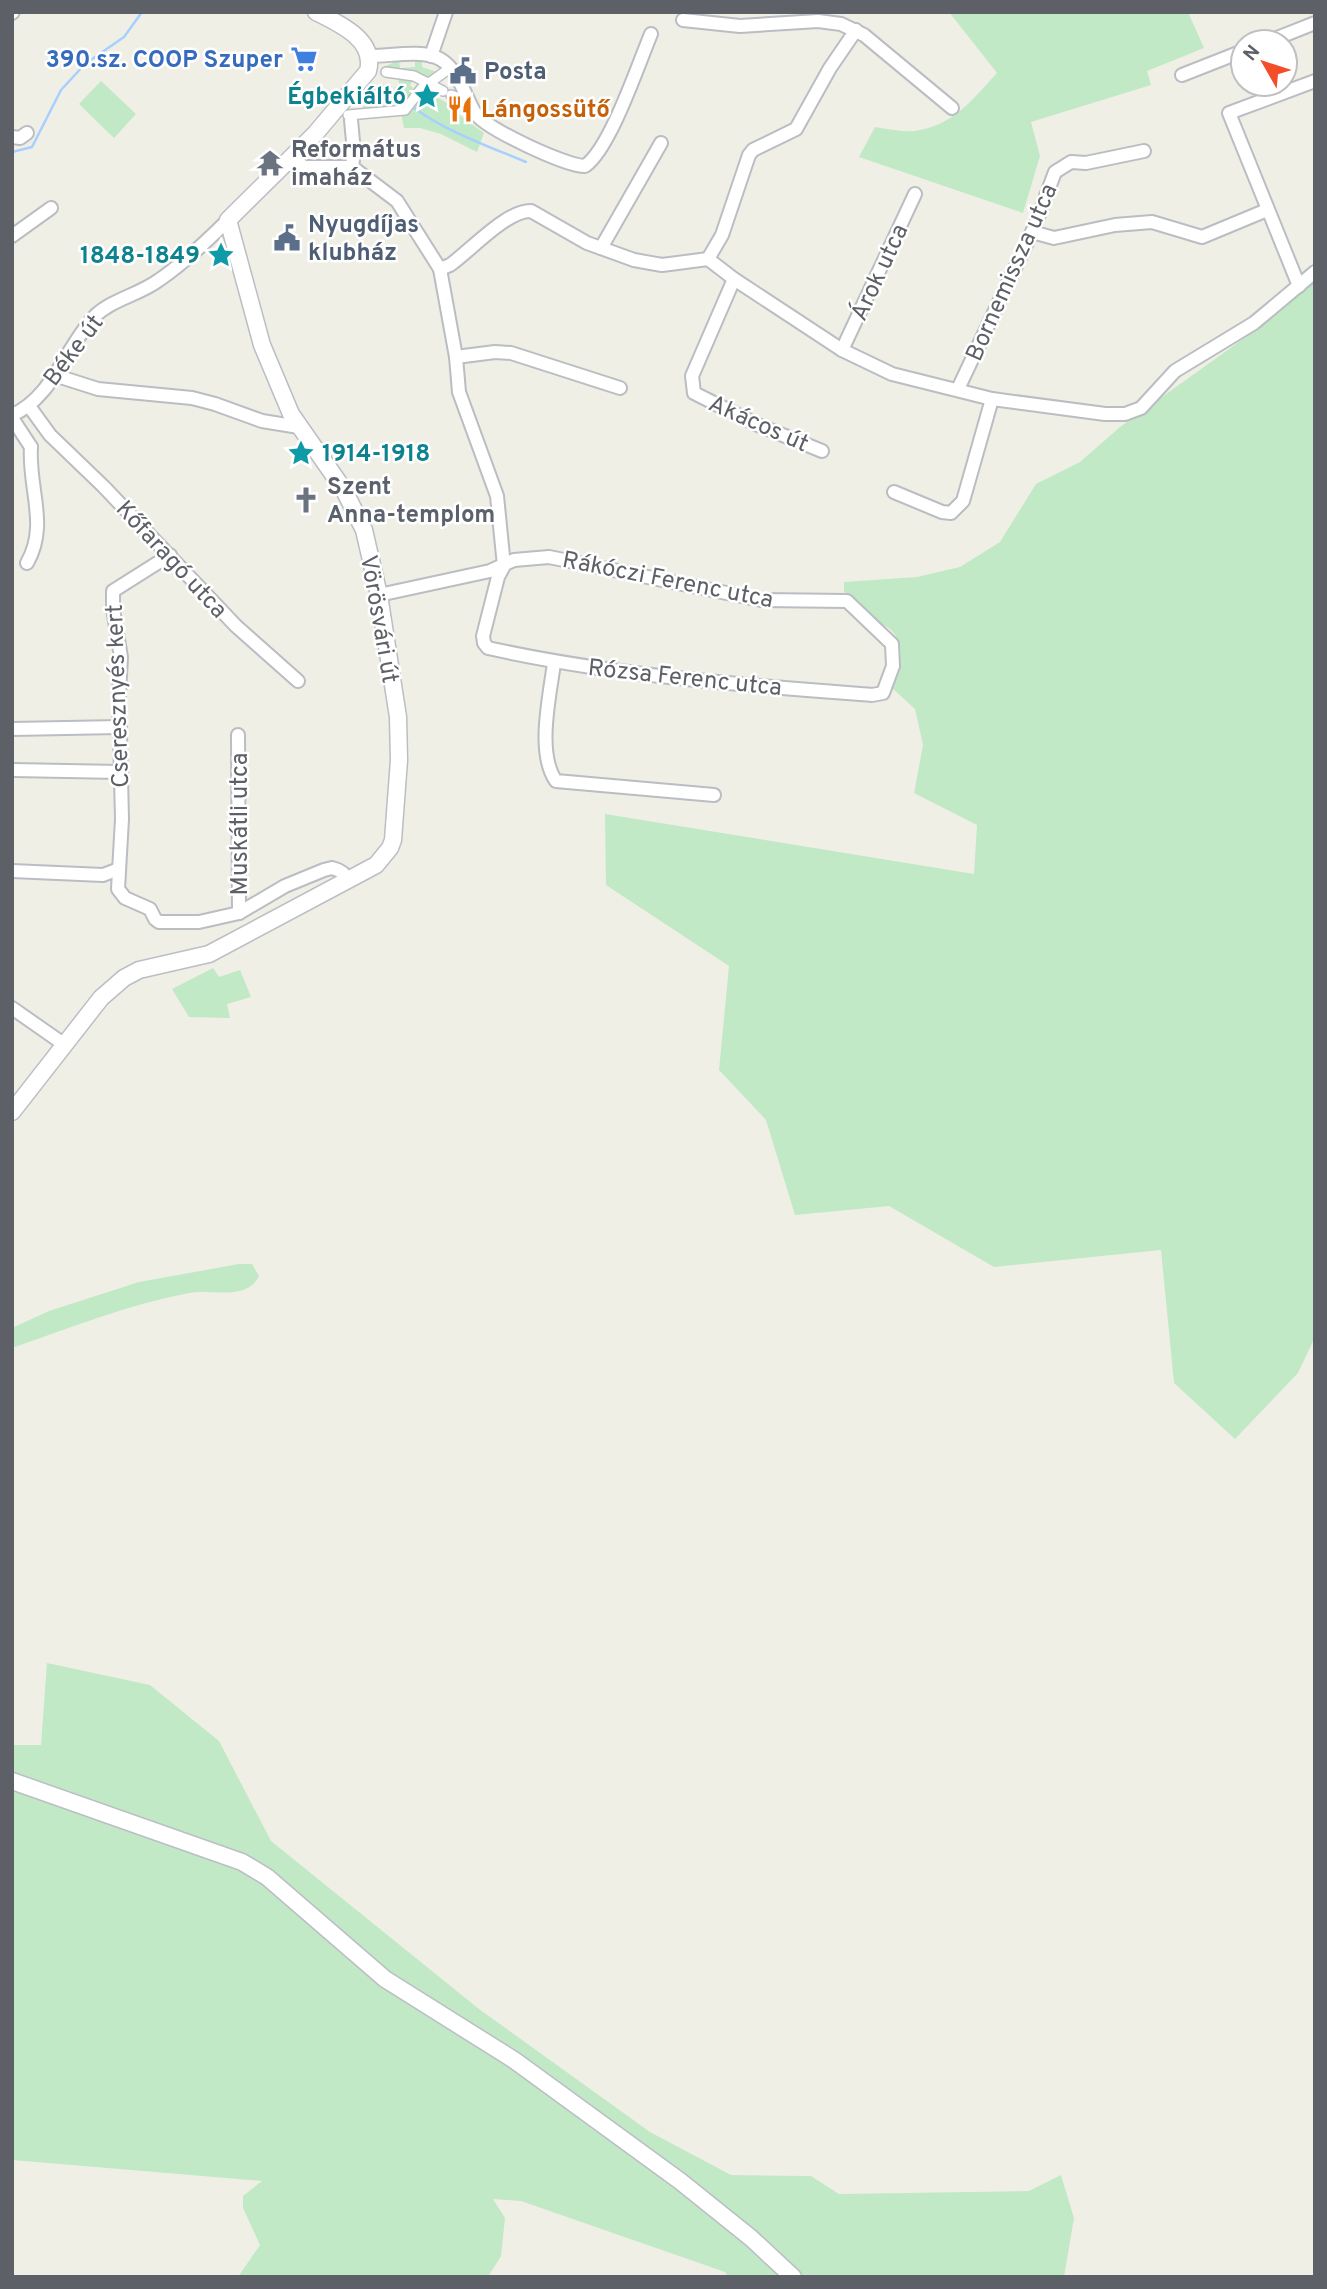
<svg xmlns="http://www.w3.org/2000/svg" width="1327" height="2289" font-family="Overpass,sans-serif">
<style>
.green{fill:#c1e9c5}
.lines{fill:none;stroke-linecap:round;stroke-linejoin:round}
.stream{stroke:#a7d0ff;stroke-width:2.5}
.pedestrian-casing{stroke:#babdc2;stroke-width:12}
.minor-casing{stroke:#babdc2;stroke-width:16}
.secondary-casing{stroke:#bbbec4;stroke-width:19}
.pedestrian{stroke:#fff;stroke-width:9}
.minor{stroke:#fff;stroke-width:12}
.secondary{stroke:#fff;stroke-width:16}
.labels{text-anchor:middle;stroke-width:5;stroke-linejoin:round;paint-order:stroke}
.shop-label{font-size:24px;font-weight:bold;fill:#366cbe;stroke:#fff;text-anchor:end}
.service-label{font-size:24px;font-weight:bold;fill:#4e5e75;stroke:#fff;text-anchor:start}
.culture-label{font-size:24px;font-weight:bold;fill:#0d838f;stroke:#fff;text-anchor:end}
.food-label{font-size:24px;font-weight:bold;fill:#c56008;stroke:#fff;text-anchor:start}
.worship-label{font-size:24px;font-weight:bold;fill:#5b616d;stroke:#fff;text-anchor:start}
.street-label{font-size:24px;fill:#5d6167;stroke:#fff}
</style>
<rect width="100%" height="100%" fill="#f0efe6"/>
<!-- green -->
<g class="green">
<path d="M949 12H1188L1204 48 1147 71 1151 85 1031 122 1040 156 1023 213 859 157 875 127C888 129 902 132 914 131 953 126 972 100 997 73Z"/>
<path d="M399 60 400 68 415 67V60H422V67L440 73 436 77 423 76 422 73 398 71V68L389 69 386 66Z"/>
<path d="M398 77H408L412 82 410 85 416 91 406 107 364 111 363 102 377 85 384 84 392 90 399 84Z"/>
<path d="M101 81 136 114 114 138 79 104Z"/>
<path d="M420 94 430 95 431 97C439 97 446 102 452 107L451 109 484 133 477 152 441 134 420 128H404L401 113Z"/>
<path d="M1315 277V1337L1298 1373 1235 1439 1174 1383 1161 1250 994 1267 889 1206 795 1215 766 1120 719 1070 729 966 606 885 605 814 974 874 977 825 914 793 923 745 915 709 892 688C898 669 908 646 891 630 886 625 878 623 873 617 863 606 859 598 844 592V582L917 577 960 567 1000 542 1036 484 1080 462 1120 427 1257 329Z"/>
<path d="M213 968 219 977 240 970 251 997 227 1004 230 1018 189 1017 172 989Z"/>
<path d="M239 1264H252L259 1276C247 1301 212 1289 189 1293 129 1304 70 1328 12 1348V1328L49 1311 139 1282Z"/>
<path d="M47 1663 150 1685 219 1741 271 1841 479 2009 650 2132 731 2175 811 2176 839 2194 1029 2191 1061 2175 1074 2218 1064 2277H728L725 2272 521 2201 493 2199 505 2218 501 2256 488 2277H238L260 2245 243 2208V2196L262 2181 12 2160V1745H41Z"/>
</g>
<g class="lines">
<!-- stream -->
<g class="stream">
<path d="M396 88C414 121 491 147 526 162"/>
<path d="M12 152 32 147 61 90 85 64 124 37 142 12"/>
</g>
<!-- pedestrian casing -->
<g class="pedestrian-casing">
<g id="pedestrian">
<path d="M386 72 414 76 443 91"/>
<path d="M451 95 470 101"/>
<path d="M348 115 405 110 421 89 450 68"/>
</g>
</g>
<!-- minor casing -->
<g class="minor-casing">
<g id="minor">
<path d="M12 13 13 12"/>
<path d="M683 20 740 26 818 21 841 24 864 35 952 108"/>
<path d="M1267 42 1315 23"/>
<path d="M371 56C391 56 422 49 440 59 458 69 465 96 475 113 486 129 566 166 585 166 610 149 638 65 651 34"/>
<path d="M431 56 446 12"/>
<path d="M1182 75 1243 51"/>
<path d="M351 120 354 152 352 167"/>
<path d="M12 137 20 138 27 133"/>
<path d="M292 157 304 167H352L397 201 440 269 456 357 459 392 497 496 504 566 498 577 483 636 484 643 488 648C614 676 744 685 872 695L883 693 893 666 892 644 847 601 761 600 549 557 514 560 490 571 379 595"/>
<path d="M1032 232 1054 238 1115 225 1152 222 1202 237 1267 210"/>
<path d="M12 236 51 208"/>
<path d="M601 248 661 143"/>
<path d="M708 259 722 235 749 155 753 150 796 129 830 68 856 30"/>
<path d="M440 269 450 265C470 251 507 210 531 211L587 243 634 260 662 265 708 259 734 279 842 350 892 374 992 399 1105 414H1125L1141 408 1175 371 1254 323 1315 272"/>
<path d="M734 279 692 376 694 393 758 425 822 451"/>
<path d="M1299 286 1229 113 1315 81"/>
<path d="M842 350 915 194"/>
<path d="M456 357 495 352 511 353 620 388"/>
<path d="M54 375 98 389 192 398 215 404 262 421 299 427"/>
<path d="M958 389 1034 228 1055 172 1071 162 1086 163 1144 151"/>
<path d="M29 406 50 435 104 487 236 626 298 681"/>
<path d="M12 415C52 398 66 347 94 317 112 299 139 295 159 280 184 263 207 241 228 220"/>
<path d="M12 418 31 447"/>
<path d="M894 492 942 512 951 513 963 501 992 399"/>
<path d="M170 555 113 591V609L121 657 119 695 122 819 118 889 125 898 150 909 155 919 159 922H199L239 913 285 886 324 870 332 868 338 870 343 873 347 882"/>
<path d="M27 563C49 525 28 488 31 447"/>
<path d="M554 663C550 695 536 753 556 781L714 795"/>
<path d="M12 729 120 727"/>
<path d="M238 735 239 913"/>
<path d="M12 770 120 772"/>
<path d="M12 871 103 875 119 869"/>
<path d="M12 1008 65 1045"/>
</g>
</g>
<!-- secondary casing -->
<g class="secondary-casing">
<g id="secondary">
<path d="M12 1112 101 998 124 978 139 970 209 954 376 865 390 848 393 840 399 760 398 717 379 595 364 530 344 490 291 414 262 345 228 220 315 134 368 71C376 40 340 24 316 12"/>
<path d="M12 1781 242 1862 267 1877 385 1979 514 2060 680 2181 751 2238 793 2277"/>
</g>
</g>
<!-- pedestrian -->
<use href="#pedestrian" class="pedestrian"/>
<!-- minor -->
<use href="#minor" class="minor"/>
<!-- secondary -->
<use href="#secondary" class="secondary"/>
</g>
<!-- icons -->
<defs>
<g id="supermarket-bare" transform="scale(2.1)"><path d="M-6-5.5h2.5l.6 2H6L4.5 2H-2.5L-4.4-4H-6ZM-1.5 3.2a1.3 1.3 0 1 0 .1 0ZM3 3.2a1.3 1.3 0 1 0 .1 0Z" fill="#3f7fe0" stroke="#fff" stroke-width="2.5" paint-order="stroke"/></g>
<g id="civic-bare" transform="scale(2.1)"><path d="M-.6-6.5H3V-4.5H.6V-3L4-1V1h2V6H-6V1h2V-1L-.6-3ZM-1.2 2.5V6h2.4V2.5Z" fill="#5c6f8a" stroke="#fff" stroke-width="2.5" paint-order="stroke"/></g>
<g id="sight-bare" transform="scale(2.1)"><path d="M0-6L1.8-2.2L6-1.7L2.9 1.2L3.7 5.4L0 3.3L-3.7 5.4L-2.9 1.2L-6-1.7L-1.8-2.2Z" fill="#0f9aa8" stroke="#fff" stroke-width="2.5" paint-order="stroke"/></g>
<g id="restaurant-bare" transform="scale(2.1)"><path d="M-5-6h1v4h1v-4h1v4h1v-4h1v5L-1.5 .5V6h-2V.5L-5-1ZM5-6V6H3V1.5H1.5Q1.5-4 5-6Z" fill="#e8710a" stroke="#fff" stroke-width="2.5" paint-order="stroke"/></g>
<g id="temple-bare" transform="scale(2.1)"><path d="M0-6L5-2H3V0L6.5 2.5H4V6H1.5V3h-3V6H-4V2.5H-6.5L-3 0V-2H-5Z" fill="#6b7280" stroke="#fff" stroke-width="2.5" paint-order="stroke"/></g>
<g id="church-bare" transform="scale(2.1)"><path d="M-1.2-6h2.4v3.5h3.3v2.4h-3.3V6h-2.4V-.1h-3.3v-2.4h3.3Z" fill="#6b7280" stroke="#fff" stroke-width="2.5" paint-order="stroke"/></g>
</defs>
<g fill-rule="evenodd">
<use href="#supermarket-bare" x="304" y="59"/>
<use href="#civic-bare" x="463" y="71"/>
<use href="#sight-bare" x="427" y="96"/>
<use href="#restaurant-bare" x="460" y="109"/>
<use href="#temple-bare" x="270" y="163"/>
<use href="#civic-bare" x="287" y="238"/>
<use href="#sight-bare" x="221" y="255"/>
<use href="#sight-bare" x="301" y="453"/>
<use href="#church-bare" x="306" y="500"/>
</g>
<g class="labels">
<!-- shop labels -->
<g class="shop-label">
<text x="283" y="67">390.sz. COOP Szuper</text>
</g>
<!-- service labels -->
<g class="service-label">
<text x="484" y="79">Posta</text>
<text x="308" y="232">Nyugdíjas<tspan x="308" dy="28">klubház</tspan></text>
</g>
<!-- culture labels -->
<g class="culture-label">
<text x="406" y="104">Égbekiáltó</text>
<text x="200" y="263">1848-1849</text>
<text x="322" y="461" text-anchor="start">1914-1918</text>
</g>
<!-- food labels -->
<g class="food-label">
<text x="481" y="117">Lángossütő</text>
</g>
<!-- worship labels -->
<g class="worship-label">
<text x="291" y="157">Református<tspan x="291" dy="28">imaház</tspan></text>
<text x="327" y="494">Szent<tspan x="327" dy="28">Anna-templom</tspan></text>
</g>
<!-- street labels -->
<g class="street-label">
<text transform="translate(879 272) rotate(-65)" y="8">Árok utca</text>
<text transform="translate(1011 272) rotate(-66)" y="8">Bornemissza utca</text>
<text transform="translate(73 350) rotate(-53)" y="8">Béke út</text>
<text transform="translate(759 423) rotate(24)" y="8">Akácos út</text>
<text transform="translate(172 559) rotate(47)" y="8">Kőfaragó utca</text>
<text transform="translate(668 579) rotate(11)" y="8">Rákóczi Ferenc utca</text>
<text transform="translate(380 619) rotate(80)" y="8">Vörösvári út</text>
<text transform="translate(685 677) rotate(6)" y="8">Rózsa Ferenc utca</text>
<text transform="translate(117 696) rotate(-92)" y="8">Cseresznyés kert</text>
<text transform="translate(239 824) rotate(-90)" y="8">Muskátli utca</text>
</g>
</g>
<!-- border -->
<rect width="1327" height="2289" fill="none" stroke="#5d6167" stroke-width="28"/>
<!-- north arrow -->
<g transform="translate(1264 63) rotate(309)"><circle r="33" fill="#ffffff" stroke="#bec0c2" stroke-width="2"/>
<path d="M0-5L12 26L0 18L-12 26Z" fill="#f34e29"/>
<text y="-10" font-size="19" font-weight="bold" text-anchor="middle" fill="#5d6167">N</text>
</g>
</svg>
